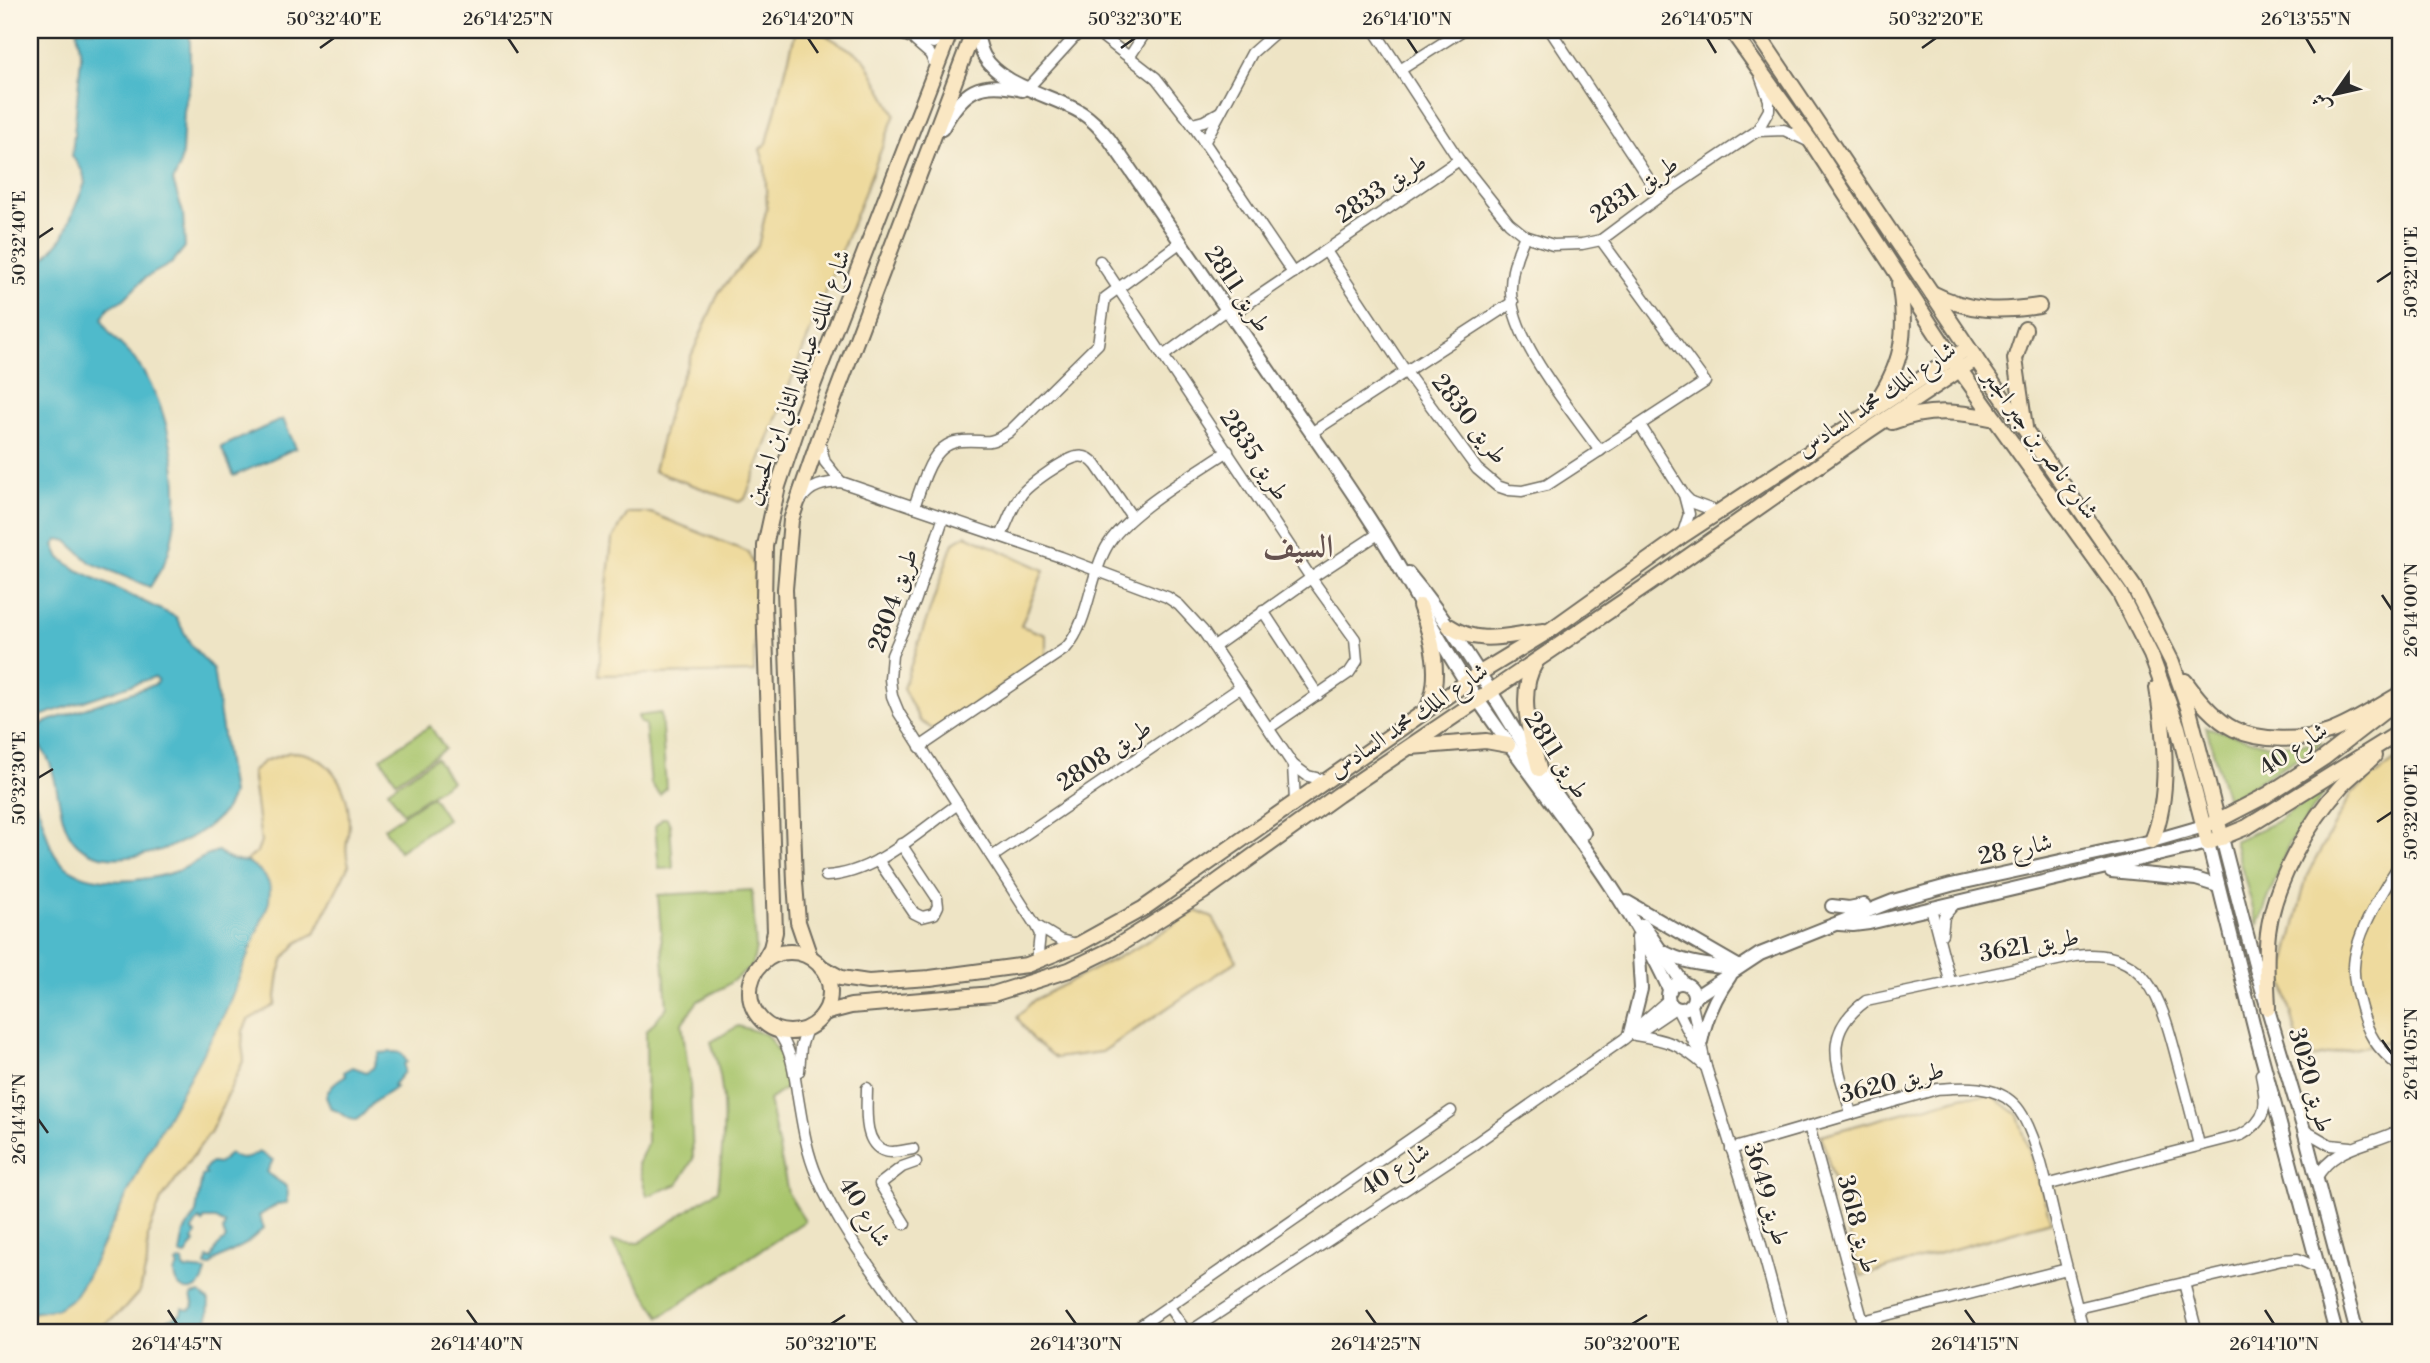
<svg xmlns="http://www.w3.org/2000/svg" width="2430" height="1363" font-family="'Libre Bodoni',Amiri,serif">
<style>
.green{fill:#a8c56c;stroke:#6a784c;stroke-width:2}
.sand{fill:#eeda9e;stroke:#8c8264;stroke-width:2}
.water{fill:#4fbacb;stroke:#3d727b;stroke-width:2}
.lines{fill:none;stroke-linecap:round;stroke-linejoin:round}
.minor-casing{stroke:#6f6c61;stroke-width:13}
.tertiary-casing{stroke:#6f6c61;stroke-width:16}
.secondary-casing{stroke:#6f6c61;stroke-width:18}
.minor{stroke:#fff;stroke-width:10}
.tertiary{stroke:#fff;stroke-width:12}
.secondary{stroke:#fae7c3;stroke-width:14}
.ticks{fill:none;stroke:#2b2b2b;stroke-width:2.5}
.labels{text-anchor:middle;stroke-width:5;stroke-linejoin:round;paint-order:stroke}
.street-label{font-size:24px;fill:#2b2b2b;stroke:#fcf5e5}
.district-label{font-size:32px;font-weight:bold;fill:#65524f;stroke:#fcf5e5}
.neatline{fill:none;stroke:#2b2b2b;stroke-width:2.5}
.ticks-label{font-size:18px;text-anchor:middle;fill:#2b2b2b}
</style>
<rect width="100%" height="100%" fill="#fcf5e5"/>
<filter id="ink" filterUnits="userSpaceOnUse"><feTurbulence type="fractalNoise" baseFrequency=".0143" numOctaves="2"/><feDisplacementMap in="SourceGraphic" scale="14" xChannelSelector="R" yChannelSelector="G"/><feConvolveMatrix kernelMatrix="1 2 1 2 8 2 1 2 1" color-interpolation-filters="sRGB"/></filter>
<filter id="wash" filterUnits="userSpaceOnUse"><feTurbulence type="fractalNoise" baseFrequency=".00686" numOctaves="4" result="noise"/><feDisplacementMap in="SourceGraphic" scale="28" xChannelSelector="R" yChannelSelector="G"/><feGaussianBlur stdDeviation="1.57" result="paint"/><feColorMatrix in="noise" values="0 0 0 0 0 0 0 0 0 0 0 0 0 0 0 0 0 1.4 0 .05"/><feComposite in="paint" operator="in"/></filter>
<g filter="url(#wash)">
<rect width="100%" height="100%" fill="#eee4c5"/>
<!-- green -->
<g class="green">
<path d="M661 713 666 788 660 795 651 784 645 724 640 723 638 716Z"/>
<path d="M430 726 445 749 396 781 381 758Z"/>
<path d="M2206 727 2269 745 2323 743 2227 800Z"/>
<path d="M436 758 451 781 403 813 388 790Z"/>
<path d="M2333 780 2288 846 2258 926 2234 841 2276 822Z"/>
<path d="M432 796 447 819 399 851 384 828Z"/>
<path d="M663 818H667L670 825 673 868 659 869 655 826Z"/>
<path d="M752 890 756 948 752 967 724 987 698 1001 682 1023 690 1084 693 1159 678 1184 647 1196 638 1164 647 1144 646 1032 667 1007 658 895Z"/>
<path d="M738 1026 766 1034 784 1060 789 1086 769 1100 788 1193 805 1221 660 1317 611 1241 639 1243 718 1190C724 1139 729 1091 711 1042Z"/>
</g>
<!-- sand -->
<g class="sand">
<path d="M796 30H817L864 58 895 114 745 499 739 502 654 471 671 402 719 292 758 246 767 207 765 167 760 149 767 143Z"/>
<path d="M628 513H651L748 552 755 568 754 672 599 675 601 641 612 540Z"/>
<path d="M966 535 1044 570 1021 626 1046 635V655L936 731 920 721 903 688 953 543Z"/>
<path d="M290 752C329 752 349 786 349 822 349 839 343 847 349 865L315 933 297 943 284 958 279 973 275 1005 248 1020 243 1031 242 1046 244 1059 211 1131 161 1200 148 1235 147 1263 140 1291 124 1309 94 1333H30V1313L57 1309 86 1278 146 1156 261 872 246 861 257 852 261 842 252 771 265 761Z"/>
<path d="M2400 757V1023L2388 1041 2303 1060 2282 977 2307 875 2352 793Z"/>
<path d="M1196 911 1213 918 1237 961 1102 1052 1056 1058 1033 1040 1017 1017 1034 1000 1136 948Z"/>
<path d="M1965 1096H1993L2018 1115 2051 1221 1861 1276 1821 1135Z"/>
</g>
<!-- water -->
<g class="water">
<path d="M77 30H190V83L184 111 182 153 179 169 173 181 183 213 185 247 172 263 145 278 124 299 108 308 102 319C108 337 124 345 135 360 173 409 186 496 168 554 164 566 156 577 150 587L91 563 67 541 59 539 54 545 60 558 77 570 176 617 191 645 213 669 232 794C229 803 226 810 219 817 192 845 110 876 77 844 52 820 64 765 35 742V735L43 723 156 684 158 680 154 677 37 717 30 724V269L48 255 63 237 85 183 83 172 72 156 81 57Z"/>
<path d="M283 419 296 448 234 476 221 447Z"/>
<path d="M30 797C44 809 44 837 55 855 77 890 146 883 180 870 193 864 205 855 218 851 227 860 232 860 244 862 253 863 266 875 269 884 271 889 269 897 269 902L225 1013 146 1156 86 1278 73 1298 57 1309 30 1313Z"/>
<path d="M394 1052 401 1053 407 1062 404 1064V1072L393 1085 396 1087C389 1094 378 1097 372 1104 366 1111 364 1115 356 1120 344 1120 341 1110 331 1109L326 1097C329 1086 336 1081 346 1075L344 1072 353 1067 366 1072 373 1068 379 1053Z"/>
<path d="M259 1152 273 1160 267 1172C280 1187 291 1179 287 1203L278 1204 259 1216 264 1228 246 1244 216 1260 211 1266H206L208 1258 212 1259 217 1247 226 1239 223 1231 225 1224 216 1219H204L203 1222 199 1219 192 1230 196 1234 193 1240 195 1242 186 1255 180 1254 184 1232 196 1213 202 1176 207 1174 204 1172 207 1166 212 1163 218 1164 230 1154C241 1162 249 1159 259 1152Z"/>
<path d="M180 1261H183L184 1269 206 1271C201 1298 175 1295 174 1272L178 1267 176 1263Z"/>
<path d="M200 1293 209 1301 208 1318 195 1330H192V1333H172L168 1328 169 1319 181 1314 182 1308 188 1310 194 1307 191 1295Z"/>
</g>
</g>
<g filter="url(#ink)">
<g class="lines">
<!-- minor casing -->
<g class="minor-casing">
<g id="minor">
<path d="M891 30 909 37 933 43 949 33"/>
<path d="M1094 30 1156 78 1192 124 1293 273"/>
<path d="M1374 30 1459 160 1509 223 1525 236 1553 245 1582 244 1601 240 1660 196 1757 131 1769 110V100L1761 78"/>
<path d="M1550 30 1660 196"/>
<path d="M915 41 930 54 937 69"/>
<path d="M1130 56 1147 30"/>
<path d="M1400 70 1463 30"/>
<path d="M1028 88 1081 30"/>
<path d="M1192 124 1204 121 1220 112"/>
<path d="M1757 131 1784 130 1810 142"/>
<path d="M1204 143 1252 53 1278 30"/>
<path d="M1525 236C1517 253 1510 274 1511 293 1513 342 1572 411 1600 451"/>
<path d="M1326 251 1406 372 1477 469 1497 486 1509 490 1522 491 1547 485 1705 382 1601 240"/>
<path d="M1100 261 1311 578 1355 639 1357 661 1349 673 1269 728"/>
<path d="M1231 315 1459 160"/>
<path d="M1163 356 1227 309"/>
<path d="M1640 425 1684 495 1689 514 1682 536"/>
<path d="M1311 433 1513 302"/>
<path d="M819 440 825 462 841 482"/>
<path d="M1685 496 1691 502 1718 512"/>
<path d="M801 500C810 485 825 483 841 482L1061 557 1167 597 1179 605 1203 631 1293 765 1308 776 1325 780"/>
<path d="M914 507C923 483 931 442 962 441 986 439 986 447 1009 432L1098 344 1105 298 1181 242"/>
<path d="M943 519 915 602 892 655 890 679 892 696 899 713 1036 926 1040 934 1037 962"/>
<path d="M1001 536C1007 523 1012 507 1021 495 1028 485 1065 459 1077 457 1085 455 1091 459 1096 465L1132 517"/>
<path d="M1263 611 1318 695"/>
<path d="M1214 647 1311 578 1378 534"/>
<path d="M920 747 1066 648C1089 622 1089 579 1106 548 1124 514 1194 474 1228 451"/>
<path d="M1293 765 1295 801"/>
<path d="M992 857 1241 687"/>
<path d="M878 860 914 913 922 917 934 914 938 906 937 898 901 844"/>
<path d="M2400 863C2383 892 2355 933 2354 967 2353 979 2357 994 2360 1005 2368 1035 2376 1048 2400 1067"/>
<path d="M826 876C875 874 919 831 958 804"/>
<path d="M1931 908 1950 981"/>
<path d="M1037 926 1060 940 1077 944"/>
<path d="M1942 934 1944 916 1956 902"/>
<path d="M1692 1005 1706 1067 1757 1230 1785 1333"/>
<path d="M1677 1009 1700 1054"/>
<path d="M776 1029C794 1052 794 1076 799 1104 803 1128 807 1153 817 1176 839 1230 884 1285 917 1333"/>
<path d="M1638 1033 1675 1008"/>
<path d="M1635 1035C1667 1040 1681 1044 1706 1067"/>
<path d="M799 1071 801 1047 807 1028"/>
<path d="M867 1088C867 1107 862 1144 885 1151 893 1154 905 1150 913 1149"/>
<path d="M1851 1113C1838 1066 1820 1034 1866 1001L2076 956C2147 947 2161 1000 2176 1056 2184 1086 2192 1115 2199 1145"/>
<path d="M1809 1126 1866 1333"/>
<path d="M2304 1130 2330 1145 2351 1147"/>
<path d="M1731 1149 1937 1089C1962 1087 1994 1084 2014 1104 2036 1126 2048 1192 2056 1224 2065 1260 2074 1297 2084 1333"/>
<path d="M2316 1179C2334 1145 2369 1146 2400 1130"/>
<path d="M2046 1185 2241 1135C2270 1119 2266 1103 2261 1074"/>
<path d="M905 1224 880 1184 902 1167 916 1162"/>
<path d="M2184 1283 2197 1333"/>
<path d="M1169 1307 1187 1333"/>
<path d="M2077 1308 2282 1260 2298 1259 2318 1268"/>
<path d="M1863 1321 2067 1269"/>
<path d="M1130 1333 1451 1111"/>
<path d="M1188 1333 1476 1143 1624 1039 1669 999"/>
</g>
</g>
<!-- tertiary casing -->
<g class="tertiary-casing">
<g id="tertiary">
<path d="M976 30C978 38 980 49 984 56 1002 87 1053 95 1082 113 1093 120 1101 129 1109 139 1171 228 1232 316 1292 405 1326 454 1361 503 1392 555 1417 597 1439 641 1466 682 1533 785 1619 878 1670 991"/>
<path d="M942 129C962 91 979 79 1022 90"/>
<path d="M1408 573C1458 633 1496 701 1537 766 1552 789 1569 811 1584 833"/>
<path d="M2222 838 2256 969 2304 1130 2357 1333"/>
<path d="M2111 871 2196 879 2218 886"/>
<path d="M1627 902 1736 965"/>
<path d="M1832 906 1849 908 1864 905"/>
<path d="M1839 924 1853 925 1869 923 2208 843 2256 1035 2336 1333"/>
<path d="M1643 925 1683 983"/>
<path d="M1660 950C1682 963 1704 965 1730 968"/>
<circle cx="1681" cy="996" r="13"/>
<path d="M1695 997 1760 954 1893 901 1951 885 2152 841 2204 826"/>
<path d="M1630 1033 1641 989 1638 938"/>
<path d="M1701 1042C1706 1017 1715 997 1730 976"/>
</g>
</g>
<!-- secondary casing -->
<g class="secondary-casing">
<g id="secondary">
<path d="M1731 30 1812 143 1960 370 2119 592 2151 655 2178 728 2208 843 2247 827 2400 732"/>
<path d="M1755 30 1976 359 2134 587 2172 662 2189 710 2222 838"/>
<path d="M1932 293C1969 312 1999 312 2039 306"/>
<path d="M1872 408C1903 365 1908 334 1899 282"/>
<path d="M1892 422C1928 408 1958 411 1995 419"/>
<path d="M2025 427 2015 359 2025 329"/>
<path d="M1420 606C1432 636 1443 679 1427 709"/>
<path d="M1449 626C1480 647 1509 634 1544 631"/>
<path d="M1536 662C1516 693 1531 736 1539 769"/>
<path d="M2185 681C2198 699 2214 719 2234 729 2260 742 2303 741 2329 732 2354 723 2377 707 2400 694"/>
<path d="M1411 747 1486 741 1508 745"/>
<path d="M2213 823 2267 795 2324 758 2391 706"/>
<path d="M2152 841C2171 795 2165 736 2157 688"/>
<circle cx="790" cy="992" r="40"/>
<path d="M810 957 798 922 795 883 785 589 791 520 819 439 974 30"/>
<path d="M763 962 771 948 775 932 764 602 765 546 778 486 802 414 951 30"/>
<path d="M821 967 841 978 868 982 930 978 1027 965 1079 944 1144 908 1480 673 1549 631 1682 536 1968 348"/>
<path d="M2268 1008C2267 983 2265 958 2268 933 2274 883 2309 821 2342 785 2352 775 2364 766 2374 756"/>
<path d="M824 1013 851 1006 993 994 1069 970 1114 948 1203 892 1338 795 1649 584 1868 431 1976 359"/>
</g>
</g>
<!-- minor -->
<use href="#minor" class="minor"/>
<!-- tertiary -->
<use href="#tertiary" class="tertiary"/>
<!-- secondary -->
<use href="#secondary" class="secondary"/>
</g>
</g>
<!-- ticks -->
<path class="ticks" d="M508 38 518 53M808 38 818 53M1407 38 1417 53M1707 38 1716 53M2306 38 2315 53M320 48 334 38M1121 48 1135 38M1922 48 1936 38M38 238 53 228M2377 282 2392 272M2382 595 2392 610M38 778 53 769M2377 822 2392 812M2382 1040 2392 1054M38 1119 48 1133M168 1310 177 1324M467 1310 477 1324M1066 1310 1076 1324M1366 1310 1376 1324M1965 1310 1975 1324M2265 1310 2274 1324M831 1324 845 1315M1632 1324 1647 1315"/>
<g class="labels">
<!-- street labels -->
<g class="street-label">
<text transform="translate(1381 188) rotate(-34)" y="8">طريق 2833</text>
<text transform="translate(1634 189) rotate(-34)" y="8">طريق 2831</text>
<text transform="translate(1238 289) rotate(56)" y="8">طريق 2811</text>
<text transform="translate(797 377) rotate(-70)" y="8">شارع الملك عبدالله الثاني ابن الحسين</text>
<text transform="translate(1876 399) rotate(-34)" y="8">شارع الملك محمد السادس</text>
<text transform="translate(1470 419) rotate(52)" y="8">طريق 2830</text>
<text transform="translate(2041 444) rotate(54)" y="8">شارع ناصر بن جبر الجبر</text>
<text transform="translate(1255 455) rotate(56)" y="8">طريق 2835</text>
<text transform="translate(893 600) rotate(-71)" y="8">طريق 2804</text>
<text transform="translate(1408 720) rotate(-34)" y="8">شارع الملك محمد السادس</text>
<text transform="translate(2293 749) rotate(-34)" y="8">شارع 40</text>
<text transform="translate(1104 755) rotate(-34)" y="8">طريق 2808</text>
<text transform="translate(1557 755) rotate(57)" y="8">طريق 2811</text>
<text transform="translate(2015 849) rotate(-12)" y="8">شارع 28</text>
<text transform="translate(2029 945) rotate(-10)" y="8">طريق 3621</text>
<text transform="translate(2311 1080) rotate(74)" y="8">طريق 3020</text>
<text transform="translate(1892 1082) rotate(-14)" y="8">طريق 3620</text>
<text transform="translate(1395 1169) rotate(-33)" y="8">شارع 40</text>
<text transform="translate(1767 1194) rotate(73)" y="8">طريق 3649</text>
<text transform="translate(865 1212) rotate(58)" y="8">شارع 40</text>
<text transform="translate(1858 1224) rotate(75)" y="8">طريق 3618</text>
</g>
<!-- district labels -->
<g class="district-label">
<text x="1298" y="557">السيف</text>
</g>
</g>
<!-- margin -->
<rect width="2430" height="1363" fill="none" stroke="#fcf5e5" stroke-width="77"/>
<!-- north arrow -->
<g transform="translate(2335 94) rotate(236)" stroke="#fcf5e5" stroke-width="5" paint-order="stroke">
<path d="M0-5L12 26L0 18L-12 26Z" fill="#2b2b2b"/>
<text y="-10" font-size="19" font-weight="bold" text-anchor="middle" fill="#2b2b2b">ش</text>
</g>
<rect x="38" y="38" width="2354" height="1286" class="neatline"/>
<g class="ticks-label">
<text x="334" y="25">50°32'40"E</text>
<text x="508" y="25">26°14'25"N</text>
<text x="808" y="25">26°14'20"N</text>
<text x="1135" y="25">50°32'30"E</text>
<text x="1407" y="25">26°14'10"N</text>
<text x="1707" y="25">26°14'05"N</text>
<text x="1936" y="25">50°32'20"E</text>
<text x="2306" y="25">26°13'55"N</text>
<text transform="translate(19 238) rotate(-90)" y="6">50°32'40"E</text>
<text transform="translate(2411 272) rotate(-90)" y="6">50°32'10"E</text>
<text transform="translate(2411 610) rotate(-90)" y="6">26°14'00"N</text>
<text transform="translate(19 778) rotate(-90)" y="6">50°32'30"E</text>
<text transform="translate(2411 812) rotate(-90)" y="6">50°32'00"E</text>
<text transform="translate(2411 1054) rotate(-90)" y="6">26°14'05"N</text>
<text transform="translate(19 1119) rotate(-90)" y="6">26°14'45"N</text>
<text x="177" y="1350">26°14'45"N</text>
<text x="477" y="1350">26°14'40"N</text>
<text x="831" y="1350">50°32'10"E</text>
<text x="1076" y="1350">26°14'30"N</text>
<text x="1376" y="1350">26°14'25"N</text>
<text x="1632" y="1350">50°32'00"E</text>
<text x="1975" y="1350">26°14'15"N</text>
<text x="2274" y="1350">26°14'10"N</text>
</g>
</svg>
